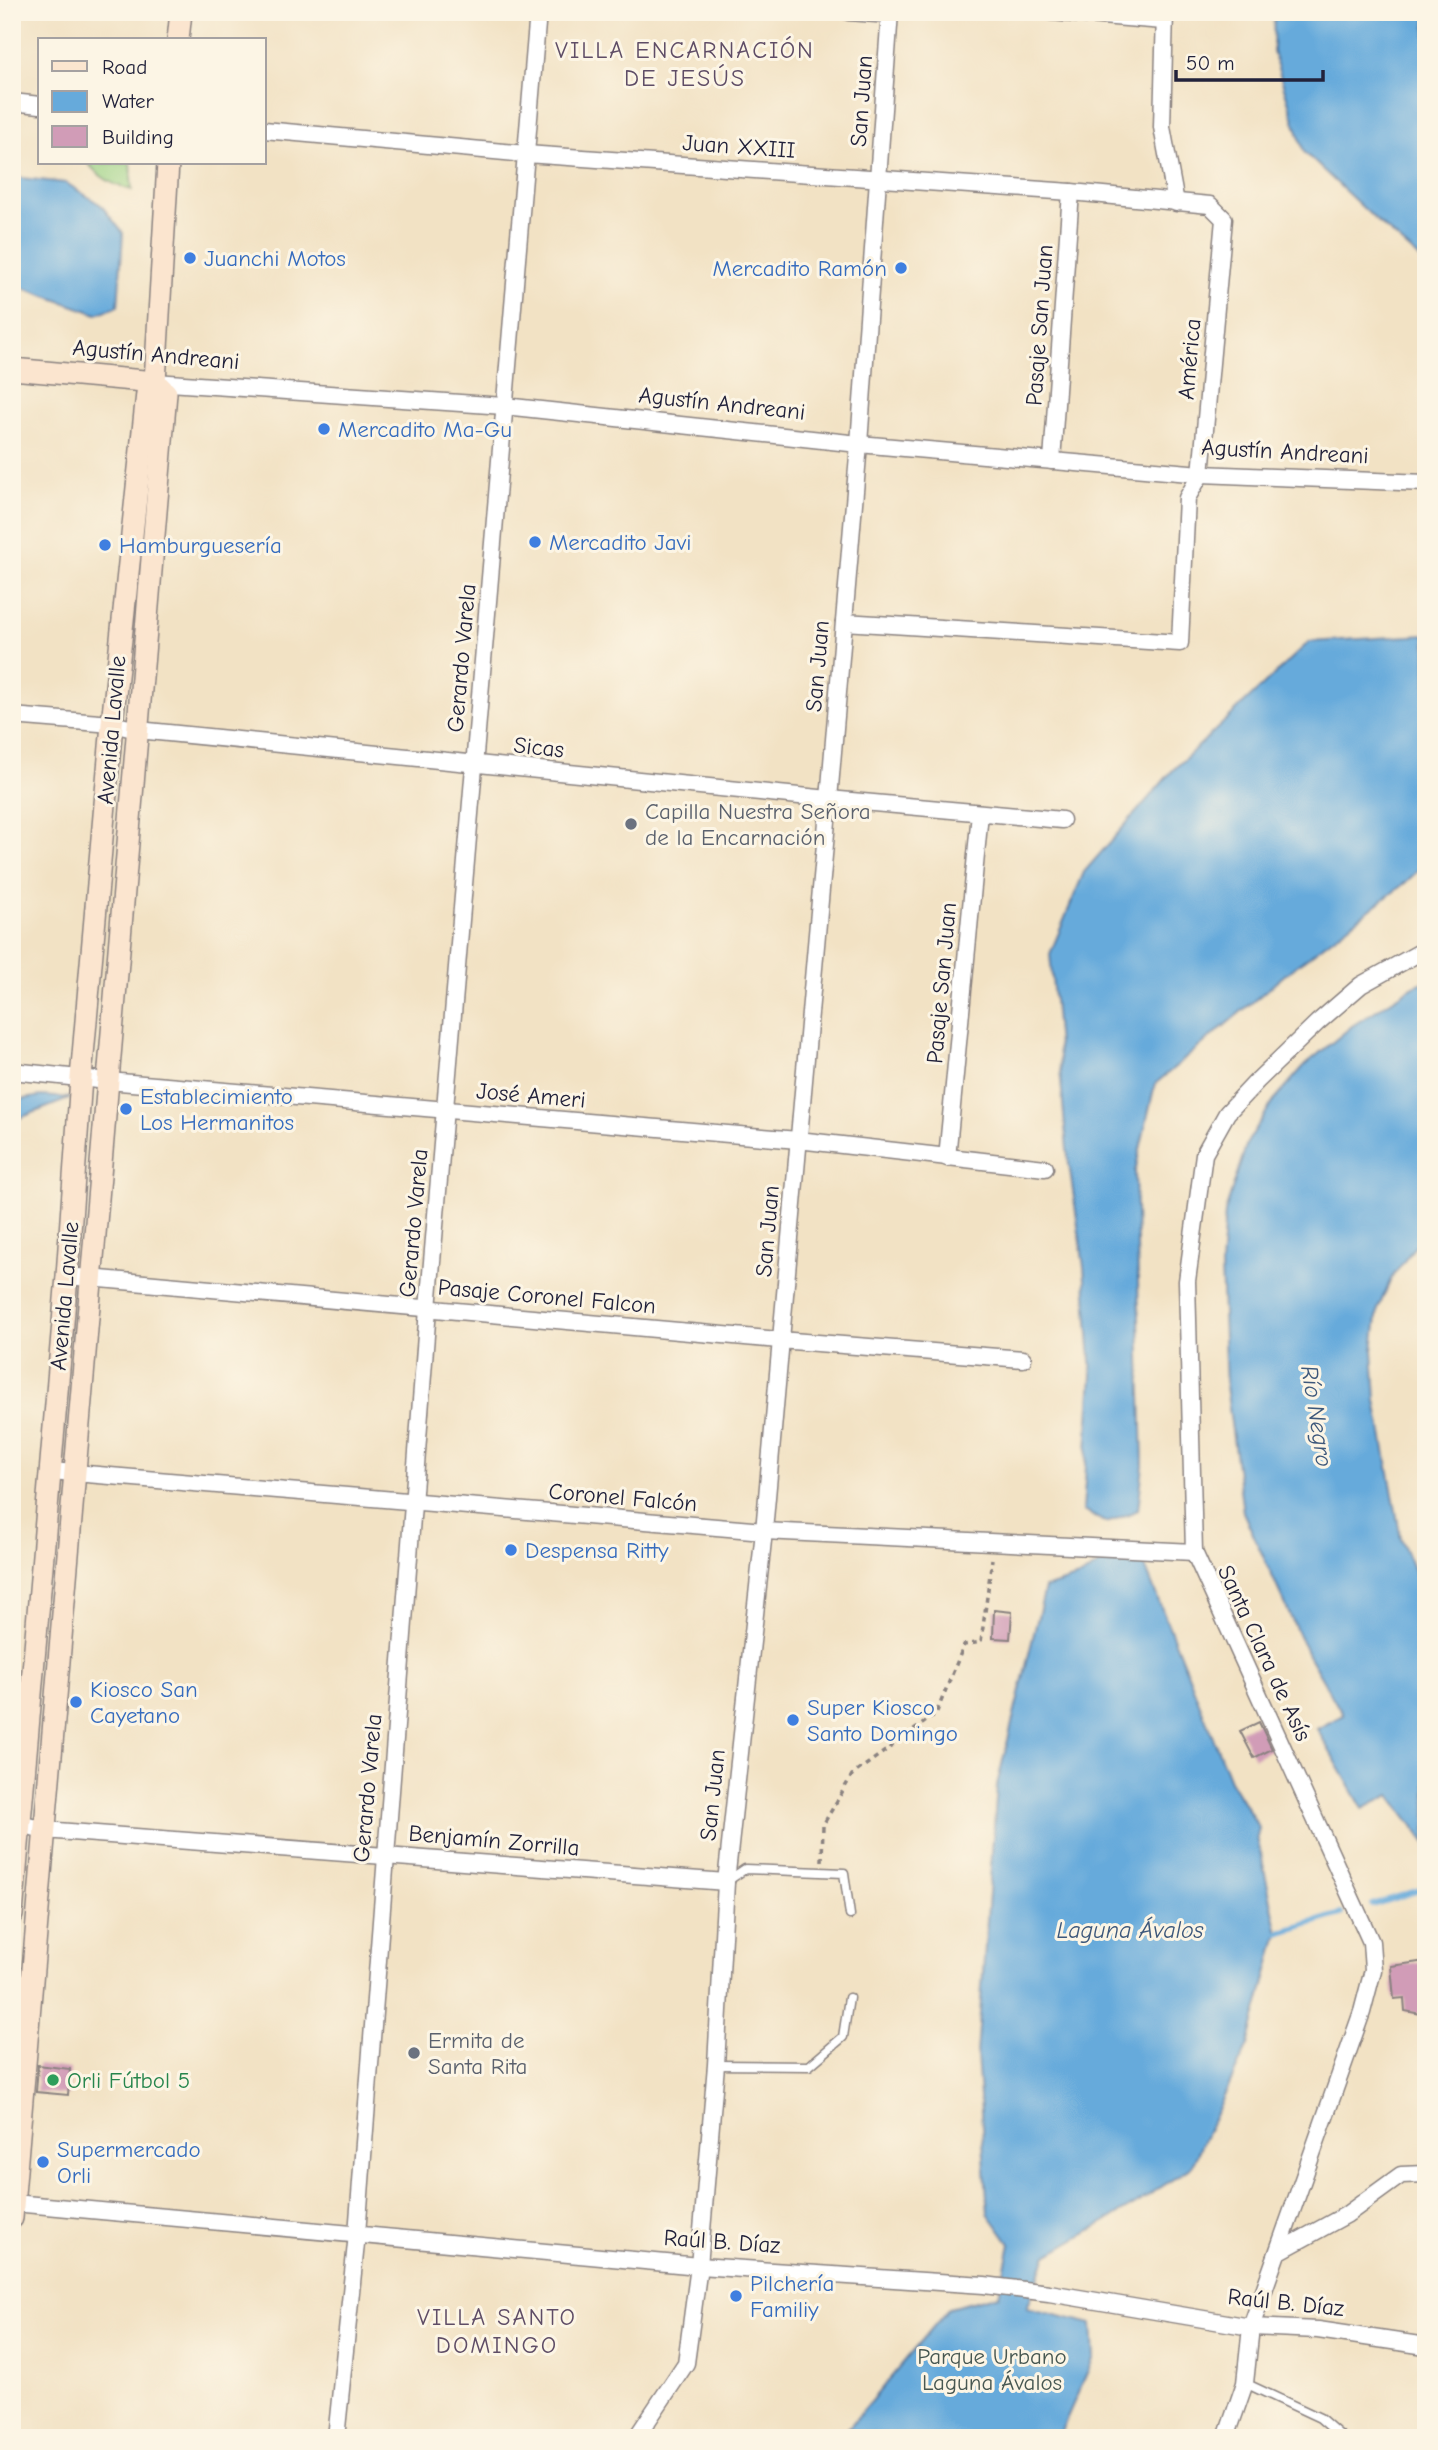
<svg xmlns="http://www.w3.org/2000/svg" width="1438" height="2450" font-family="'Comic Neue',sans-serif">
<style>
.green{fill:#9cd284;stroke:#5f7a60;stroke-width:2}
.water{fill:#66aadb;stroke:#44668b;stroke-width:2}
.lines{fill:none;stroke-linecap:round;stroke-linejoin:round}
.stream{stroke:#66aadb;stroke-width:6}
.building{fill:#d19cb7}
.lane-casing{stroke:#8a8280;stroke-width:11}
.street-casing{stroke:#8a8280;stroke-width:19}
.secondary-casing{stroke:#8a8280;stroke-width:24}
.path{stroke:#8a8280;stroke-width:3.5;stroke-dasharray:5 5;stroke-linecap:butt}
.lane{stroke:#fff;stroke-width:8}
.street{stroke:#fff;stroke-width:16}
.secondary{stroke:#fbe5cf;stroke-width:21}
.shop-dot{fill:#3f7fe0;stroke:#fcf5e5;stroke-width:2.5}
.worship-dot{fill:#6b7280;stroke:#fcf5e5;stroke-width:2.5}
.leisure-dot{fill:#2e9e5b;stroke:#fcf5e5;stroke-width:2.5}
.labels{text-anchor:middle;stroke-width:6;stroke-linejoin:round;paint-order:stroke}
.street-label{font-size:23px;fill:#22223b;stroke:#fcf5e5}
.shop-label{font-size:23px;fill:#366cbe;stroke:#fcf5e5;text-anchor:start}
.worship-label{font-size:23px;fill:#5b616d;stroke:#fcf5e5;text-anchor:start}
.leisure-label{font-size:23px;fill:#27864d;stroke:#fcf5e5;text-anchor:start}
.park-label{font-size:23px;fill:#475751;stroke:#fcf5e5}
.neighbourhood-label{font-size:24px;letter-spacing:2px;fill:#5f4d66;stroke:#fcf5e5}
.water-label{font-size:24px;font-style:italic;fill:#3d587b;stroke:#fcf5e5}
</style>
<rect width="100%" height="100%" fill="#fcf5e5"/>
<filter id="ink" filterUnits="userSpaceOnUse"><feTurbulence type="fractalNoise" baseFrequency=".0143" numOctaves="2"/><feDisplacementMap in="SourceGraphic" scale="14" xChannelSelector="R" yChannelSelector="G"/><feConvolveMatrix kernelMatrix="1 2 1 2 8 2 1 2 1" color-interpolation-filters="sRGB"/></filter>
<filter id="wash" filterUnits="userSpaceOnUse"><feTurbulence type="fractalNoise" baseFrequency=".00686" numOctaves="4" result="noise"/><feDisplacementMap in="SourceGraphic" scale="28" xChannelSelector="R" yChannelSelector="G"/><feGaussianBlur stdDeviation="1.57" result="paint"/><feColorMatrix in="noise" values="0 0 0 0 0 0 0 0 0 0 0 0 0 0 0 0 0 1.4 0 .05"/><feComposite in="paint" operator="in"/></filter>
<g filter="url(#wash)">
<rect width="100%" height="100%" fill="#f2e2c4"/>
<!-- green -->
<path class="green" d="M88 163H130L132 190C114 186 99 177 88 163Z"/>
<!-- water -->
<g class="water">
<path d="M1274 12H1426V264L1377 221 1304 152 1273 52Z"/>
<path d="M12 177 66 183 101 205 123 233 118 306 97 314 12 284Z"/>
<path d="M1426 635V863L1405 883 1287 973 1155 1084 1135 1171 1143 1465 1138 1510 1107 1523 1083 1511 1092 1375 1084 1267 1067 1150 1050 954 1084 872 1173 770 1309 642Z"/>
<path d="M1426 981V1231L1391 1279 1378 1309 1373 1350 1376 1400 1401 1539 1426 1600V1843L1390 1795 1363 1809 1317 1729 1343 1715 1308 1655 1243 1512 1226 1386 1221 1266 1225 1212 1247 1143 1274 1100 1305 1065 1352 1026 1414 986Z"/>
<path d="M41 1096 71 1098 12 1121V1101Z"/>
<path d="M1109 1558 1144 1564 1230 1780 1259 1828 1257 1837 1278 1933 1248 2045 1191 2167 1136 2204 1047 2255 1027 2308 1092 2324 1094 2357 1058 2438H840L949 2308 999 2295 1010 2244 988 2213 977 2054 997 1785 1045 1588 1082 1576Z"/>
</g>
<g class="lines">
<!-- stream -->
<g class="stream">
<path d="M1372 1905 1426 1888"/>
<path d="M1278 1933 1341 1914"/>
</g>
</g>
<g id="blocks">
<!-- building -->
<g class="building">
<path d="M994 1610 1012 1612 1010 1639 993 1638Z"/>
<path d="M1259 1722 1272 1749 1254 1758 1240 1731Z"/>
<path d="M1426 1961V2015L1405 2011 1404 1998 1394 1999 1391 1966Z"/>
<path d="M38 2065 70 2069 68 2095 36 2092Z"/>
</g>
</g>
</g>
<g filter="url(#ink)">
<use href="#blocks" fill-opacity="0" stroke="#8a8280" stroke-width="2"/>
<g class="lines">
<!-- lane casing -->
<g class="lane-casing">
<g id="lane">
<path d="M726 1882 745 1869 844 1873 850 1915"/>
<path d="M716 2065 809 2066 843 2037 849 1998"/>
<path d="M1245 2383 1320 2418 1343 2438"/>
</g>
</g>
<!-- street casing -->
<g class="street-casing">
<g id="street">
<path d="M849 12 890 15 894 12"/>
<path d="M1051 12 1164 21"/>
<path d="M1165 12 1162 127 1176 203"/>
<path d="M12 102 40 105"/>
<path d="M264 130 526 154 1071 192 1210 205 1224 219 1201 474 1187 498 1180 643 844 622"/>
<path d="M155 382 504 406 859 444 1201 474 1426 483"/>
<path d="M1052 461 1071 192"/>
<path d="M12 716 112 724 138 730 829 799 1062 820"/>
<path d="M12 1071 108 1081 798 1140 1045 1168"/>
<path d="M947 1158 980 813"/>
<path d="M67 1276 779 1340 1023 1359"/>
<path d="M51 1471 764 1531 1194 1552"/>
<path d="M12 1822 44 1830 726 1882"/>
<path d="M14 2203 699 2266 984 2285 1049 2293 1251 2327 1318 2330 1426 2346"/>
<path d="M1280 2251 1346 2215 1401 2175 1426 2174"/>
<path d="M336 2438 357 2234 428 1309 538 12"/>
<path d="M636 2438 686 2363 699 2266 716 2065 726 1882 764 1531 829 799 859 444 890 12"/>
<path d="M1226 2438 1245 2383 1251 2327 1362 2012 1373 1970 1371 1942 1194 1552 1187 1281 1204 1154 1227 1113 1257 1081 1317 1023 1361 985 1426 949"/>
</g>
</g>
<!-- secondary casing -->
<g class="secondary-casing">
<g id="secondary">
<path d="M178 40 181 12"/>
<path d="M12 369 155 382"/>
<path d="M12 1915 67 1276 81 1078 112 724 147 393 155 382 168 163"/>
<path d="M12 2218 166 393 155 382"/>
</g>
</g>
<!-- path -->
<path class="path" d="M822 1861 823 1825 852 1775 936 1714 964 1645 981 1642 992 1559"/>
<!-- lane -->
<use href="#lane" class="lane"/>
<!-- street -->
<use href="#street" class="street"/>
<!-- secondary -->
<use href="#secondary" class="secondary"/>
</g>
</g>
<!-- markers -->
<g class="shop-dot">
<circle cx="190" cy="258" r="7"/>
<circle cx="901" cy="268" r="7"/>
<circle cx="324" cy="429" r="7"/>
<circle cx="535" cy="542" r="7"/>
<circle cx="105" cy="545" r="7"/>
<circle cx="126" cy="1109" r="7"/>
<circle cx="511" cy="1550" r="7"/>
<circle cx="76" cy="1702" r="7"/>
<circle cx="793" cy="1720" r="7"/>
<circle cx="43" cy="2162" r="7"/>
<circle cx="736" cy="2296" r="7"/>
</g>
<g class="worship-dot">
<circle cx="631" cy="824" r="7"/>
<circle cx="414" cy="2053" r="7"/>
</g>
<circle class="leisure-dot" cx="53" cy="2080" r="7"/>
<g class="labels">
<!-- street labels -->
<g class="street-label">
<text transform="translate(861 101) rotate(-86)" y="8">San Juan</text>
<text transform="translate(739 146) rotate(4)" y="8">Juan XXIII</text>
<text transform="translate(1039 325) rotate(-86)" y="8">Pasaje San Juan</text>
<text transform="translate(156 354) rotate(5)" y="8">Agustín Andreani</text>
<text transform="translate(1189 359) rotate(-85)" y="8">América</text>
<text transform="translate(722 403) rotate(6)" y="8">Agustín Andreani</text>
<text transform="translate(1285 451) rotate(3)" y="8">Agustín Andreani</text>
<text transform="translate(461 658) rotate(-85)" y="8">Gerardo Varela</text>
<text transform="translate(817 666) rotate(-85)" y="8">San Juan</text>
<text transform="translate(111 730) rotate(-85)" y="8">Avenida Lavalle</text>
<text transform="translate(539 747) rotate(6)" y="8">Sicas</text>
<text transform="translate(941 983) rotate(-85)" y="8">Pasaje San Juan</text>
<text transform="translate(531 1095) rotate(5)" y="8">José Ameri</text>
<text transform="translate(413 1223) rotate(-85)" y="8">Gerardo Varela</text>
<text transform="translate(767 1231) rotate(-85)" y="8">San Juan</text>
<text transform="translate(64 1296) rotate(-85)" y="8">Avenida Lavalle</text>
<text transform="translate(547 1296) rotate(5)" y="8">Pasaje Coronel Falcon</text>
<text transform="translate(623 1497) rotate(5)" y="8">Coronel Falcón</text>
<text transform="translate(1265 1653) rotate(65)" y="8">Santa Clara de Asís</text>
<text transform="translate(367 1788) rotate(-85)" y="8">Gerardo Varela</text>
<text transform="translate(712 1795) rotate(-84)" y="8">San Juan</text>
<text transform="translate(494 1840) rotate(5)" y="8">Benjamín Zorrilla</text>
<text transform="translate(722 2241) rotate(4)" y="8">Raúl B. Díaz</text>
<text transform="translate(1286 2302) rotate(6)" y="8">Raúl B. Díaz</text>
</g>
<!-- shop labels -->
<g class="shop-label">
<text x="204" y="266">Juanchi Motos</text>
<text x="887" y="276" text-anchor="end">Mercadito Ramón</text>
<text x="338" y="437">Mercadito Ma-Gu</text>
<text x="549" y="550">Mercadito Javi</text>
<text x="119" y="553">Hamburguesería</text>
<text x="140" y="1104">Establecimiento<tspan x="140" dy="26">Los Hermanitos</tspan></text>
<text x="525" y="1558">Despensa Ritty</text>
<text x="90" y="1697">Kiosco San<tspan x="90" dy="26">Cayetano</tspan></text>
<text x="807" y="1715">Super Kiosco<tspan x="807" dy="26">Santo Domingo</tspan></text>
<text x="57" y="2157">Supermercado<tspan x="57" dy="26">Orli</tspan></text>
<text x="750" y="2291">Pilchería<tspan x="750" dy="26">Familiy</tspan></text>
</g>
<!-- worship labels -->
<g class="worship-label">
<text x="645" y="819">Capilla Nuestra Señora<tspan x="645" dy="26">de la Encarnación</tspan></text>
<text x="428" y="2048">Ermita de<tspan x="428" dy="26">Santa Rita</tspan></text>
</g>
<!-- leisure labels -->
<g class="leisure-label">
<text x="67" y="2088">Orli Fútbol 5</text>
</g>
<!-- park labels -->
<g class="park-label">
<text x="992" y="2364">Parque Urbano<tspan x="992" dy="26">Laguna Ávalos</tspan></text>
</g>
<!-- neighbourhood labels -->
<g class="neighbourhood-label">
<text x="685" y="58">VILLA ENCARNACIÓN<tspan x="685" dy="28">DE JESÚS</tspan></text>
<text x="497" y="2325">VILLA SANTO<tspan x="497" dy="28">DOMINGO</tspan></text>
</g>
<!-- water labels -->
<g class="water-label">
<text transform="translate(1317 1416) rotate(81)" y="8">Río Negro</text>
<text x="1130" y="1938">Laguna Ávalos</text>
</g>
</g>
<!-- margin -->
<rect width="1438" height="2450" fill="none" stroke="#fcf5e5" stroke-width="42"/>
<!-- legend -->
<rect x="38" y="38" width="228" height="126" fill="#fcf5e5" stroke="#a5a1a1" stroke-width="2"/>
<rect x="52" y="61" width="35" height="10" fill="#fbe5cf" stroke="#a5a1a1" stroke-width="2"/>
<text x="102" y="74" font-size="21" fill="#22223b">Road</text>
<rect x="52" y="91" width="35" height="21" fill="#66aadb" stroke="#a5a1a1" stroke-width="2"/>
<text x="102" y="108" font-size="21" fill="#22223b">Water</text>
<rect x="52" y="126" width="35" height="21" fill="#d19cb7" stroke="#a5a1a1" stroke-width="2"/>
<text x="102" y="144" font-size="21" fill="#22223b">Building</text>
<!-- scale -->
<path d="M1176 70v10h147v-10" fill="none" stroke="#22223b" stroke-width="3.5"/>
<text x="1186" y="70" font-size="21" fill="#22223b" stroke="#fcf5e5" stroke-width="5" paint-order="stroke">50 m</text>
</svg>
